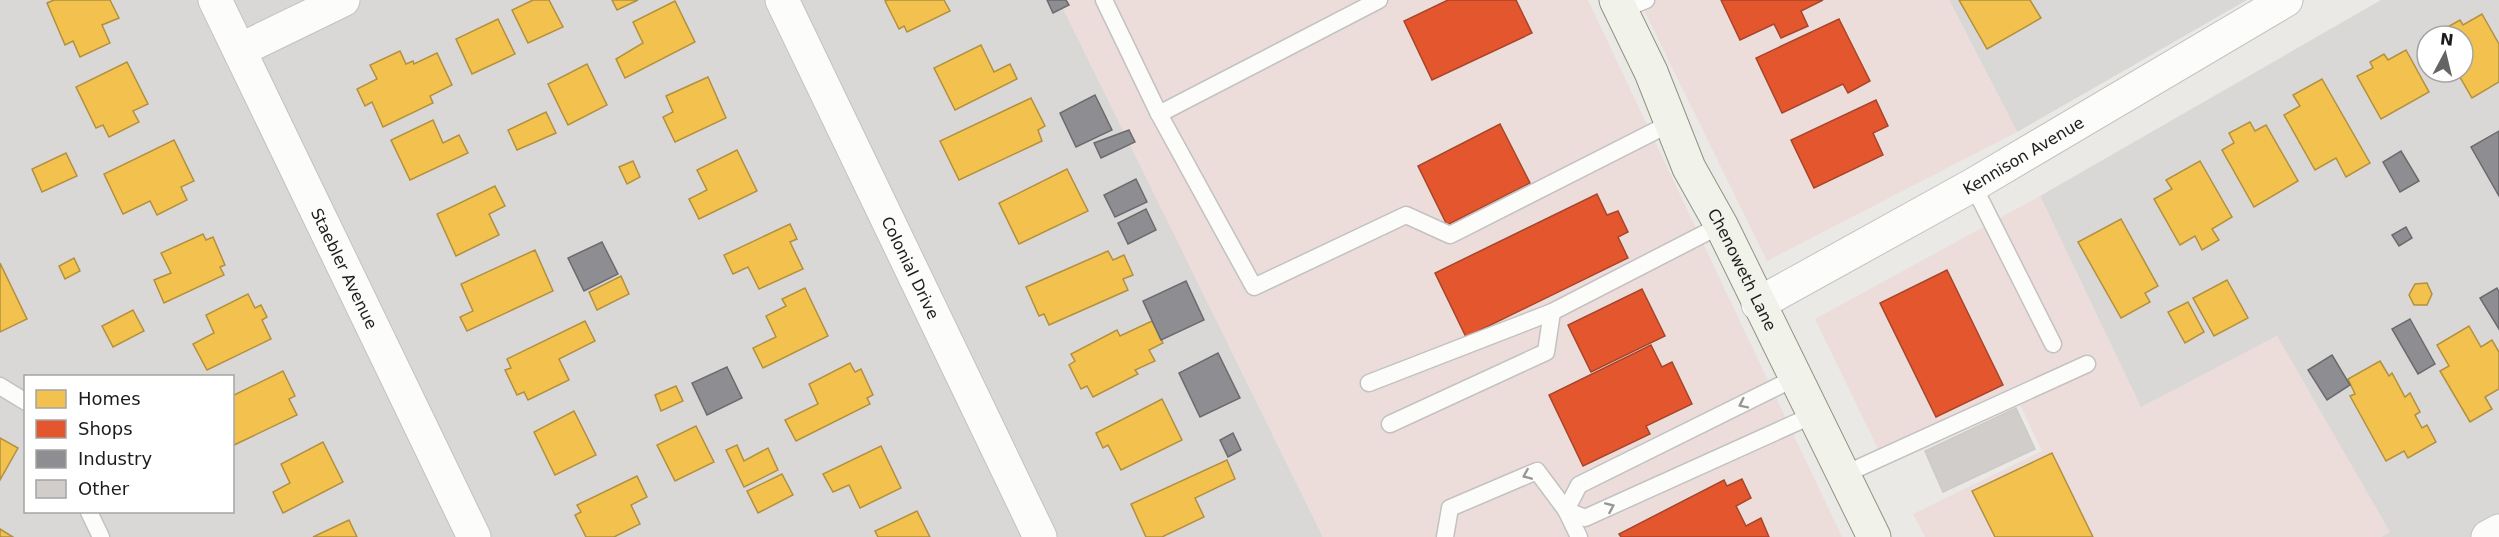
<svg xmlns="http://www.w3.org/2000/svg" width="2499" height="537" font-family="'DejaVu Sans',sans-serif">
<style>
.residential{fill:#dad8d6;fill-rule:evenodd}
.commercial{fill:#ecdddb}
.homes{fill:#f2c14e;stroke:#b2903f;stroke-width:1.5}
.shops{fill:#e4572e;stroke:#a84529;stroke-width:1.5}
.industry{fill:#8d8d92;stroke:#6b6b6f;stroke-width:1.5}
.building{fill:#d0cdca;stroke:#cecac6;stroke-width:1.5}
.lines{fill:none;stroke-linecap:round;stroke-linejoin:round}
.lane-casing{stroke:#c3c2c1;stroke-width:19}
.street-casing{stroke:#c3c2c1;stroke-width:35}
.secondary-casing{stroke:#91937f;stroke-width:35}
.lane{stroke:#fcfcfb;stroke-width:16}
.street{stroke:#fcfcfb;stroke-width:33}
.secondary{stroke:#f1f2ea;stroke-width:33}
.oneway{stroke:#979797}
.labels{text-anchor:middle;stroke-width:6;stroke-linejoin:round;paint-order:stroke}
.street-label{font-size:16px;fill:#1c1c1c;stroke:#fff}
</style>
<rect width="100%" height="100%" fill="#ebe9e5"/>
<!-- residential -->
<g class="residential">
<path d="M0 0H1059L1323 537H0ZM26 376H232V512H26Z"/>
<path d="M1949 0H2247L2017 132Z"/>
<path d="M2381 0H2499V537H2381L2389 532 2277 336 2141 408 2040 196ZM2427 36H2463V72H2427Z"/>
</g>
<!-- commercial -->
<g class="commercial">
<path d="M1059 0H1588L1842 537H1323Z"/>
<path d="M1639 0H1949L2017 132 1767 261Z"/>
<path d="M2040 196 2141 407 2277 336 2390 532 2381 537H1925L1913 514 2042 451 2012 388 1878 449 1815 319Z"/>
</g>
<!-- homes -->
<g class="homes">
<path d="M54 0H110L119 18 102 25 110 43 80 57 73 41 65 45 47 3Z"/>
<path d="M533 0H549L563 27 528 43 512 10Z"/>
<path d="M612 0H638L617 10Z"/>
<path d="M888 0H944L950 11 907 32 904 26 899 29 885 1Z"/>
<path d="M1959 0H2030L2041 18 1987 49Z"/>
<path d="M675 1 695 42 625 78 616 59 643 43 633 22Z"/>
<path d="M2482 14 2499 44V82L2472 98 2457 72H2463V36H2436L2435 34 2460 20 2463 25Z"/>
<path d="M498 19 515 54 472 74 456 39Z"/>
<path d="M981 45 994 72 1010 64 1017 79 955 110 934 68Z"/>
<path d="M2406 50 2429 92 2381 119 2357 76 2373 68 2370 62 2384 54 2388 60Z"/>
<path d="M400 51 406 64 413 61 414 64 437 53 452 85 430 96 433 103 383 127 372 102 365 106 357 89 377 79 370 65Z"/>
<path d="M127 62 148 104 133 111 139 122 109 137 103 125 96 128 76 87Z"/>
<path d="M587 64 607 105 568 125 548 84Z"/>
<path d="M708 77 726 118 675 142 663 117 673 112 666 96Z"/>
<path d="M2322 79 2370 163 2346 177 2336 158 2315 170 2284 115 2300 106 2293 95Z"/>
<path d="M1031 98 1045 126 1038 130 1042 141 959 180 940 141Z"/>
<path d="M546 112 556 133 517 150 508 130Z"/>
<path d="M433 120 443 143 459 135 468 153 410 180 391 140Z"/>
<path d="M2250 122 2255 131 2266 125 2298 181 2254 207 2222 150 2234 143 2229 133Z"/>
<path d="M174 140 194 181 181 187 187 200 157 215 150 201 123 214 104 174Z"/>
<path d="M737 150 757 191 699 219 689 199 707 190 697 170Z"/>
<path d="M66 153 77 176 42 192 32 169Z"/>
<path d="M633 161 640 177 627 184 619 167Z"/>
<path d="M2200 161 2232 217 2212 229 2219 240 2202 250 2195 236 2180 245 2154 199 2172 189 2166 180Z"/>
<path d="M1067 169 1088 211 1019 244 999 203Z"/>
<path d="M495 186 505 206 489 214 499 235 456 256 437 214Z"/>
<path d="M2121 219 2158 286 2145 293 2150 302 2121 318 2078 242Z"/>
<path d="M790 224 797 239 790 242 803 269 759 289 748 267 733 274 724 255Z"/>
<path d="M203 234 206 240 213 237 225 265 220 267 224 275 164 303 154 280 171 273 161 253Z"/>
<path d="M535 250 553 291 467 331 460 317 473 311 461 284Z"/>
<path d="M1108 251 1113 260 1124 255 1133 275 1123 279 1128 290 1049 325 1044 314 1039 316 1026 287Z"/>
<path d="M74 258 80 271 65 279 59 266Z"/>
<path d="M0 263 27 319 0 332Z"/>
<path d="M621 276 629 294 597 310 589 292Z"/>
<path d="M2227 280 2248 318 2214 336 2193 298Z"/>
<path d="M2427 283 2432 294 2427 305H2414L2409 295 2415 284Z"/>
<path d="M805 288 828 336 763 368 753 348 776 337 766 316 786 306 782 299Z"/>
<path d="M248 294 255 308 261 305 267 317 262 320 271 339 207 370 193 344 214 333 206 315Z"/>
<path d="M2188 302 2204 332 2185 343 2168 312Z"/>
<path d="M133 310 144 331 113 347 102 326Z"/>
<path d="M585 321 595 341 559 359 569 380 528 400 524 392 517 395 505 370 511 368 507 359Z"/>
<path d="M1152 321 1163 343 1149 350 1155 361 1135 370 1138 374 1093 397 1087 386 1081 389 1069 365 1075 361 1071 354 1117 330 1120 336Z"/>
<path d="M2469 326 2481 347 2492 340 2499 352V389L2485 397 2492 409 2470 422 2440 371 2449 366 2437 345Z"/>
<path d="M2380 361 2389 376 2392 373 2405 397 2410 393 2420 412 2415 415 2422 428 2427 425 2436 442 2408 458 2404 451 2386 461 2350 396 2355 394 2348 379Z"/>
<path d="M850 363 855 372 861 369 873 395 867 398 870 404 796 441 785 420 818 404 809 384Z"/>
<path d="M283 371 295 396 289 399 297 415 232 446V396Z"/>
<path d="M676 386 683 401 661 411 655 395Z"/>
<path d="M1162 399 1182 440 1121 470 1108 445 1103 448 1096 433Z"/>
<path d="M574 411 596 455 555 475 534 432Z"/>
<path d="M696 426 714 462 675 481 657 445Z"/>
<path d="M0 438 18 448 0 480Z"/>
<path d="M323 442 343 482 283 513 273 492 290 483 281 464Z"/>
<path d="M737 445 744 461 768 448 778 470 744 487 726 450Z"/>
<path d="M881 446 901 488 860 508 849 485 833 492 823 474Z"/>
<path d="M2052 453 2093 537H1995L1972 491Z"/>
<path d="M1227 460 1235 479 1195 498 1204 517 1162 537H1146L1131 504Z"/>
<path d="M782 474 793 495 758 513 747 491Z"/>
<path d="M637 476 647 497 631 505 640 524 614 537H586L575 515 581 512 577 505Z"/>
<path d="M917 511 930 537H878L875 531Z"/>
<path d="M349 520 357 537H313Z"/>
<path d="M0 529 13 537H0Z"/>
</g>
<!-- shops -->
<g class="shops">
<path d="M1448 0H1516L1532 33 1432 80 1404 21Z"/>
<path d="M1721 0H1823L1801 11 1808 26 1781 38 1774 24 1740 40Z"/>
<path d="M1839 19 1870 81 1848 93 1843 84 1782 113 1756 58Z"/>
<path d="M1876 100 1888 126 1873 133 1883 155 1814 188 1791 140Z"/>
<path d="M1500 124 1530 183 1447 225 1418 166Z"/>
<path d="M1597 194 1607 215 1618 211 1628 232 1618 237 1628 258 1466 337 1435 273Z"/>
<path d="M1947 270 2003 385 1936 417 1880 303Z"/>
<path d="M1642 289 1665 336 1591 372 1568 325Z"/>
<path d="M1651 345 1662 367 1672 362 1692 404 1646 426 1650 434 1583 466 1549 395Z"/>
<path d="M1742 479 1751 498 1736 506 1746 526 1761 518 1769 537H1621L1619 534 1724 480 1727 486Z"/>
</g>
<!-- industry -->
<g class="industry">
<path d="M1047 0H1066L1069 5 1053 13Z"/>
<path d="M1095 95 1112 130 1076 147 1060 113Z"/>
<path d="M1129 130 1135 142 1101 158 1094 143Z"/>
<path d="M2499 131V196L2471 147Z"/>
<path d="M2401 151 2419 181 2400 192 2383 162Z"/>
<path d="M1136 179 1147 202 1115 217 1104 195Z"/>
<path d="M1146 209 1156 230 1128 244 1118 223Z"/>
<path d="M2406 227 2412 238 2399 246 2392 235Z"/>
<path d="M602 242 618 274 584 291 568 258Z"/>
<path d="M1186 281 1204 320 1161 340 1143 301Z"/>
<path d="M2497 288 2499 292V329L2480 298Z"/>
<path d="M2410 319 2435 364 2418 374 2392 329Z"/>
<path d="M1218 353 1240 398 1200 417 1179 373Z"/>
<path d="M2332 355 2350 385 2327 400 2308 370Z"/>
<path d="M727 367 742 398 707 415 692 383Z"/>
<path d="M1233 433 1241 450 1228 457 1220 440Z"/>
</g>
<!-- building -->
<path class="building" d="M2016 408 2035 449 1943 492 1925 451Z"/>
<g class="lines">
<!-- lane casing -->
<g class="lane-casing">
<g id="lane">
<path d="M1104 0 1159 114"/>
<path d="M1379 0 1159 114 1254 287 1406 215 1450 235 1671 123"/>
<path d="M1621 10 1646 0"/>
<path d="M1973 185 2053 344"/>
<path d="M1795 378 1579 485 1566 510 1585 518 1813 415"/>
<path d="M1369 383 1552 312 1721 225"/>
<path d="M0 386 26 402"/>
<path d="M1390 424 1546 352 1552 312"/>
<path d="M1843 475 2087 364"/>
<path d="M89 512 101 537"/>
<path d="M1445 537 1450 508 1537 471 1566 510 1579 537"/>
</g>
</g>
<!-- street casing -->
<g class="street-casing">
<g id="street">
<path id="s1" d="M215 0 474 537"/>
<path id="s2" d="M782 0 1040 537"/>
<path d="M240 50 343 0"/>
<path id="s3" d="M1758 304 1973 185 2286 0"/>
<path d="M2488 537 2499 531"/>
</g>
</g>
<!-- secondary casing -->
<g class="secondary-casing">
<g id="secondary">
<path id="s4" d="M1616 0 1651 72 1689 168 1721 225 1874 537"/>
</g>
</g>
<!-- lane -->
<use href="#lane" class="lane"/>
<!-- street -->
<use href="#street" class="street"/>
<!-- secondary -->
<use href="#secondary" class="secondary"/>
</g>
<!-- one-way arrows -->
<defs><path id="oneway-chevron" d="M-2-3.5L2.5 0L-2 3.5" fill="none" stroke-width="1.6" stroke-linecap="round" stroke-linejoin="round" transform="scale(1.5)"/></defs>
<g class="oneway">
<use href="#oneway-chevron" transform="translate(1743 404) rotate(154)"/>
<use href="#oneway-chevron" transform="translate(1527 475) rotate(157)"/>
<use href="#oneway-chevron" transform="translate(1610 507) rotate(-24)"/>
</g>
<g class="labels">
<!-- street labels -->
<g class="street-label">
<text dy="6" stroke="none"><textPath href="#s3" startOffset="304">Kennison Avenue</textPath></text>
<text dy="6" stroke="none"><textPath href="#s1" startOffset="298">Staebler Avenue</textPath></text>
<text dy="6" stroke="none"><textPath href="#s2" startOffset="297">Colonial Drive</textPath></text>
<text dy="6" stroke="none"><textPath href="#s4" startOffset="298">Chenoweth Lane</textPath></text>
</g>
</g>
<!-- legend -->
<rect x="24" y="375" width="210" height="138" fill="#ffffff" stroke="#a4a4a4" stroke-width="1.5"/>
<rect x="36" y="390" width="30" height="18" fill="#f2c14e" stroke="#a4a4a4" stroke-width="1.5"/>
<text x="78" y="405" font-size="18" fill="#1c1c1c">Homes</text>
<rect x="36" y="420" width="30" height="18" fill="#e4572e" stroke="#a4a4a4" stroke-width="1.5"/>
<text x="78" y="435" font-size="18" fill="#1c1c1c">Shops</text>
<rect x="36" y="450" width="30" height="18" fill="#8d8d92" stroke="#a4a4a4" stroke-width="1.5"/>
<text x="78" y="465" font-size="18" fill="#1c1c1c">Industry</text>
<rect x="36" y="480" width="30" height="18" fill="#d0cdca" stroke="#a4a4a4" stroke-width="1.5"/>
<text x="78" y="495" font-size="18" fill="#1c1c1c">Other</text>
<!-- north arrow -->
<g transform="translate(2445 54) rotate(7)"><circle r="28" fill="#ffffff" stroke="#a4a4a4" stroke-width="1.5"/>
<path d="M0-4.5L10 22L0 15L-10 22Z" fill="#646462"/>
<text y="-9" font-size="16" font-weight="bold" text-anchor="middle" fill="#1c1c1c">N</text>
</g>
</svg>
